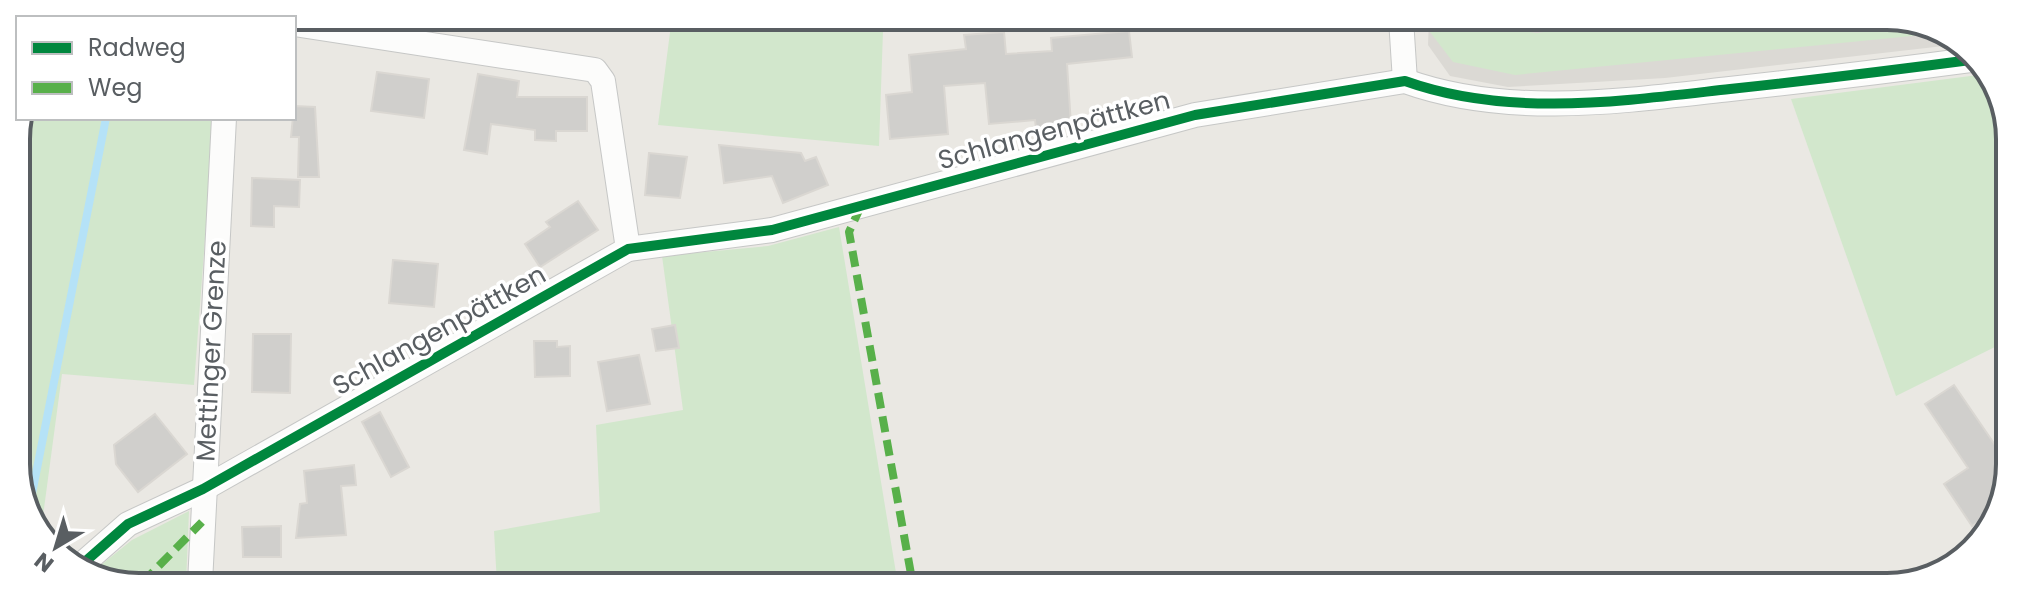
<svg xmlns="http://www.w3.org/2000/svg" width="2026" height="603" font-family="Poppins,sans-serif">
<style>
.industrial{fill:#dbd9d4}
.green{fill:#d2e7cc}
.lines{fill:none;stroke-linecap:round;stroke-linejoin:round}
.stream{stroke:#b5e2f7;stroke-width:8}
.building{fill:#d0cfcc;stroke:#dad7d2;stroke-width:2}
.minor-casing{stroke:#c6c7c6;stroke-width:26}
.minor{stroke:#fcfcfb;stroke-width:24}
.quiet{stroke:#58b04a;stroke-width:8;stroke-dasharray:16 8;stroke-linecap:butt}
.cycleway-casing{stroke:#fff;stroke-width:15}
.cycleway{stroke:#00873e;stroke-width:10}
.labels{text-anchor:middle;stroke-width:7;stroke-linejoin:round;paint-order:stroke}
.street-label{font-size:26px;fill:#595e62;stroke:#fff}
.rim{fill:none;stroke:#595e62;stroke-width:4}
</style>
<rect width="100%" height="100%" fill="#eae8e3"/>
<!-- industrial -->
<path class="industrial" d="M1429 19 1919 20 1961 44 1665 78 1508 87 1450 76 1428 45Z"/>
<!-- green -->
<g class="green">
<path d="M672 17 951 18 883 31 879 146 658 125Z"/>
<path d="M1420 19H1481L1483 26 1537 33 1632 19 1919 20 1942 33 1515 75 1453 62Z"/>
<path d="M1986 74 2008 115 2007 341 1896 396 1791 99Z"/>
<path d="M22 118H214L194 385 62 374 41 531 18 489 16 131Z"/>
<path d="M839 227 898 585 497 584 494 531 600 512 596 425 683 410 662 256 768 246Z"/>
<path d="M189 511 186 583H107L91 573 132 540Z"/>
</g>
<g class="lines">
<!-- stream -->
<path class="stream" d="M29 509 106 118"/>
</g>
<!-- building -->
<g class="building">
<path d="M1129 31 1132 57 1067 64 1071 125 1036 128 1035 120 989 124 985 83 944 86 948 134 890 139 886 95 912 92 909 55 966 49 964 35 1004 32 1006 54 1052 51 1051 38Z"/>
<path d="M377 72 429 79 424 118 371 111Z"/>
<path d="M478 74 519 81 517 97H587V131H556V141L535 140V130L491 124 487 154 464 150Z"/>
<path d="M294 106 315 107 319 177H298L299 137H291Z"/>
<path d="M719 145 801 153 805 161 816 157 828 185 783 203 772 176 724 183Z"/>
<path d="M649 153 687 157 680 198 645 195Z"/>
<path d="M252 178 300 180 299 207 274 206V227L251 226Z"/>
<path d="M578 201 598 230 540 267 525 244 550 227 546 222Z"/>
<path d="M393 260 438 264 434 307 389 303Z"/>
<path d="M675 325 679 348 656 351 652 329Z"/>
<path d="M253 334H291L290 393 252 392Z"/>
<path d="M534 341H557V347L570 346V376L535 377Z"/>
<path d="M639 355 650 404 607 411 598 362Z"/>
<path d="M1954 385 2006 461V496L1996 510 1972 526 1944 484 1968 468 1925 404Z"/>
<path d="M380 412 409 467 391 477 362 422Z"/>
<path d="M155 414 187 454 138 492 116 464 114 445Z"/>
<path d="M354 465 356 485 341 486 346 535 296 538 300 504 307 503 304 471Z"/>
<path d="M281 526V557H243L242 527Z"/>
</g>
<g class="lines">
<!-- minor casing -->
<g class="minor-casing">
<g id="minor">
<path d="M237 16 250 18"/>
<path d="M1401 19 1405 81"/>
<path d="M294 24 595 70 603 81 628 249"/>
<path d="M79 567 128 524 203 489 628 249 772 230 1195 115 1405 81C1508 118 1623 101 1730 89 1813 80 1895 70 1978 59"/>
<path d="M200 583 224 118"/>
</g>
</g>
<!-- minor -->
<use href="#minor" class="minor"/>
<!-- quiet -->
<g class="quiet">
<path d="M861 206 849 232 913 585"/>
<path d="M142 583 202 522"/>
</g>
<!-- cycleway casing -->
<g class="cycleway-casing">
<path id="cycleway" d="M79 567 128 524 203 489 628 249 772 230 1195 115 1405 81C1508 118 1623 101 1730 89 1813 80 1895 70 1978 59"/>
</g>
<!-- cycleway -->
<use href="#cycleway" class="cycleway"/>
</g>
<g class="labels">
<!-- street labels -->
<g class="street-label">
<text transform="translate(1054 130) rotate(-15)" y="9">Schlangenpättken</text>
<text transform="translate(439 330) rotate(-29)" y="9">Schlangenpättken</text>
<text transform="translate(211 351) rotate(-87)" y="9">Mettinger Grenze</text>
</g>
</g>
<!-- crop -->
<path d="M0 0H2026V603H0ZM139 30H1887A109 109 0 0 1 1996 139V464A109 109 0 0 1 1887 573H139A109 109 0 0 1 30 464V139A109 109 0 0 1 139 30Z" fill="#fff" fill-rule="evenodd"/>
<path class="rim" d="M139 30H1887A109 109 0 0 1 1996 139V464A109 109 0 0 1 1887 573H139A109 109 0 0 1 30 464V139A109 109 0 0 1 139 30Z"/>
<!-- legend -->
<rect x="16" y="16" width="280" height="104" fill="#ffffff" stroke="#bdbfc0" stroke-width="2"/>
<rect x="32" y="42" width="40" height="12" fill="#00873e" stroke="#bdbfc0" stroke-width="2"/>
<text x="88" y="56" font-size="24" fill="#595e62">Radweg</text>
<rect x="32" y="82" width="40" height="12" fill="#58b04a" stroke="#bdbfc0" stroke-width="2"/>
<text x="88" y="96" font-size="24" fill="#595e62">Weg</text>
<!-- north arrow -->
<g transform="translate(56 547) rotate(218)" stroke="#ffffff" stroke-width="6" paint-order="stroke">
<path d="M0-6L14 30L0 20L-14 30Z" fill="#595e62"/>
<text y="-12" font-size="22" font-weight="bold" text-anchor="middle" fill="#595e62">N</text>
</g>
</svg>
